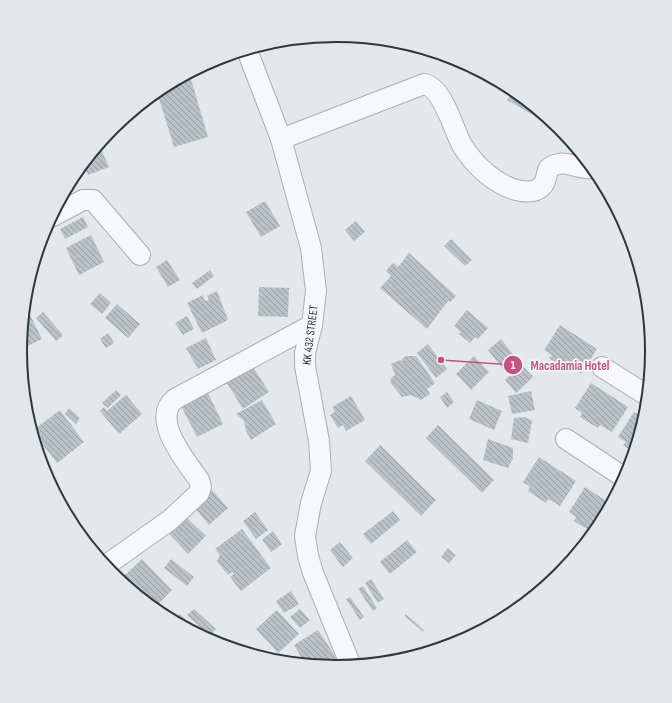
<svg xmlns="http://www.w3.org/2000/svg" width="672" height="703" font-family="'Sofia Sans Condensed',sans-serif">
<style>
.building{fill:url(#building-back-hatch)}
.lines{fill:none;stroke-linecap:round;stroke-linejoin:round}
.minor-casing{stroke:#a9b0b4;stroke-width:22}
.minor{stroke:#f6f8f9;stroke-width:20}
.labels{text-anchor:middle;stroke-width:3.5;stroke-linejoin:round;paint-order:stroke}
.street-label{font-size:12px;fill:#2d3941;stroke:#f3f6f8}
.rim{fill:none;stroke:#2d3941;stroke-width:2}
.leader{fill:none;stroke:#c35481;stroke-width:1.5}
.callout-dot{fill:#c35481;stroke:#f3f6f8;stroke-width:1.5}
.mark-label{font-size:12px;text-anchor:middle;font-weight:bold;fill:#fff}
.callout-label{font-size:13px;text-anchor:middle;font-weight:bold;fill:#c35481;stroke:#f3f6f8;stroke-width:3.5;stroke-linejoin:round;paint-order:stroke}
</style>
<defs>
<pattern id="building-back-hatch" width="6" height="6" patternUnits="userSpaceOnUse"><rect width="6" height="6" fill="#bbc2c7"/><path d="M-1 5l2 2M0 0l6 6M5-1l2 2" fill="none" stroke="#989fa3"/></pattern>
</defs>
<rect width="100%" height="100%" fill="#e4e8ea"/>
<!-- building -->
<g class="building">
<path d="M191 79 208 137 174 147 157 92 164 87Z"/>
<path d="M513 90 558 127 557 129 507 100Z"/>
<path d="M99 144 109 167 88 175 83 164Z"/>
<path d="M265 201 280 226 261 237 246 212Z"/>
<path d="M83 217 88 227 65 239 60 229Z"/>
<path d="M356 221 365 232 354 241 345 230Z"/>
<path d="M91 235 104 262 79 275 66 248Z"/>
<path d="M451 239 472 260 465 266 444 246Z"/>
<path d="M409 253 456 296 450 302 448 301 427 329 380 288 391 276 386 271 393 263 398 267Z"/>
<path d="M167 260 180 280 168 287 156 267Z"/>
<path d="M210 270 214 276 197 289 192 283Z"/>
<path d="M259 287 289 288 288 317 258 316Z"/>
<path d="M217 291 228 320 202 333 187 303 203 295 205 301 209 300 207 296Z"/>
<path d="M100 293 111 303 102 314 90 304Z"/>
<path d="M117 304 140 324 128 338 105 318Z"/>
<path d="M26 307 42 339 20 350 24 308Z"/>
<path d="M467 310 488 328 478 339 475 337 470 343 459 334 461 332 454 326Z"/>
<path d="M43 312 63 335 56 341 36 318Z"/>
<path d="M187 316 194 329 183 335 175 323Z"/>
<path d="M560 325 597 349 581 374 570 366 567 370 549 358 552 355 544 350Z"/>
<path d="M108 333 114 343 106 348 100 339Z"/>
<path d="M206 338 216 360 198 369 186 348Z"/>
<path d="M501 339 516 358 503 369 488 350Z"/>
<path d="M428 344 447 369 436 378 417 353Z"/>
<path d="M406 356H416L435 383 427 389 430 394 421 400 411 395 402 397 390 382 392 377 395 375 391 364 400 360 403 362 402 359Z"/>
<path d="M474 356 489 372 471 390 456 374Z"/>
<path d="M252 365 269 392 243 409 225 380Z"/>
<path d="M522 365 533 377 516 393 505 380Z"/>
<path d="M591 383 628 407 612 432 600 425 598 428 580 417 582 413 575 408Z"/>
<path d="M205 387 223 424 197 437 178 400Z"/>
<path d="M116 390 121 395 108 408 102 403Z"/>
<path d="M531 391 535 410 512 414 508 396Z"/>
<path d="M447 392 454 402 447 408 440 397Z"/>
<path d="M126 395 142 414 119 434 100 411 104 407 107 411Z"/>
<path d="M351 396 365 420 346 431 343 425 338 428 330 415 335 412 332 407Z"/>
<path d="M262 400 276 424 251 440 246 431 244 421 236 414Z"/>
<path d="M477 400 502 411 494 430 469 419Z"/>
<path d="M69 408 80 418 76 424 65 414Z"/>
<path d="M60 410 84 442 57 463 32 431Z"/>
<path d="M634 412 644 419 634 453 623 445 626 442 618 437Z"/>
<path d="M525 417 532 421 528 443 511 439 514 418Z"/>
<path d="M438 425 494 480 482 493 426 438Z"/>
<path d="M488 439 513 448V458L508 468 483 460Z"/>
<path d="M380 445 436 500 421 516 365 461Z"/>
<path d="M539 457 576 481 560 506 548 499 546 503 528 491 530 487 523 482Z"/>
<path d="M585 487 611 504 599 527 592 532 574 521 576 517 569 512Z"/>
<path d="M212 490 228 508 209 525 193 506Z"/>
<path d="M393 511 400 520 371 544 363 534Z"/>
<path d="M255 512 268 530 256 539 243 521Z"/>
<path d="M186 517 206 536 188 554 169 534Z"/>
<path d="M242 529 271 568 241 591 230 577 234 574 232 572 228 575 217 561 220 555 215 549Z"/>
<path d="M273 531 282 544 271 552 262 540Z"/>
<path d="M407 540 417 552 390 574 380 562Z"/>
<path d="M340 542 353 558 343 567 330 550Z"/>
<path d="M448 548 456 555 449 563 441 557Z"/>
<path d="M142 559 172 590 154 609 121 579Z"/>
<path d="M171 559 194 577 187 586 164 568Z"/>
<path d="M371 579 384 599 378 603 365 583Z"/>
<path d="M363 586 377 608 373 611 358 589Z"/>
<path d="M291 591 299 604 284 613 276 601Z"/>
<path d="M350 597 364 617 360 620 346 599Z"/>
<path d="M194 609 216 629 210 636 187 615Z"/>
<path d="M300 609 310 620 300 628 290 617Z"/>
<path d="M277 610 299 634 278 653 256 629Z"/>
<path d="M180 614 204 637 173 621Z"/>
<path d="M406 614 424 630 423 632 405 616Z"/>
<path d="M318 630 339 662 331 667 306 665 294 645Z"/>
</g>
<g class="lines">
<!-- minor casing -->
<g class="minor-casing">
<g id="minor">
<path d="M247 50 281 139 311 248 316 291 312 325 305 353V366L319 441 321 471 311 503 305 536 308 556 313 573 351 666"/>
<path d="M281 139 424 84C443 87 453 129 462 145 474 165 497 187 521 191 530 192 537 192 543 185 547 180 546 173 549 168 565 157 575 170 592 168"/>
<path d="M51 217 83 200H93L140 255"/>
<path d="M602 367 648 396"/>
<path d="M566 439 625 478"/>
<path d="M105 566 170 520 199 493 201 487 199 480C186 461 150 419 175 399L312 325"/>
</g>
</g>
<!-- minor -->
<use href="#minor" class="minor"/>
</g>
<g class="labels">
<!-- street labels -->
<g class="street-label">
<text transform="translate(310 335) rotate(-83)" y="4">KK 432 STREET</text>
</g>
</g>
<!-- crop -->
<path d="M0 0H672V703H0ZM27 351a309 309 0 1 1 618 0a309 309 0 1 1-618 0Z" fill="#e3e7e9" fill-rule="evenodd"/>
<path class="rim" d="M27 351a309 309 0 1 1 618 0a309 309 0 1 1-618 0Z"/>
<!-- callouts -->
<path class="leader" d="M441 360L513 365"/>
<g class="callout-dot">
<circle cx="441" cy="360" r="4"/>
<circle cx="513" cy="365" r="10"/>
</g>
<g class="mark-label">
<text x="513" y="369">1</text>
</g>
<g class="callout-label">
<text x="570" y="370">Macadamia Hotel</text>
</g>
</svg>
